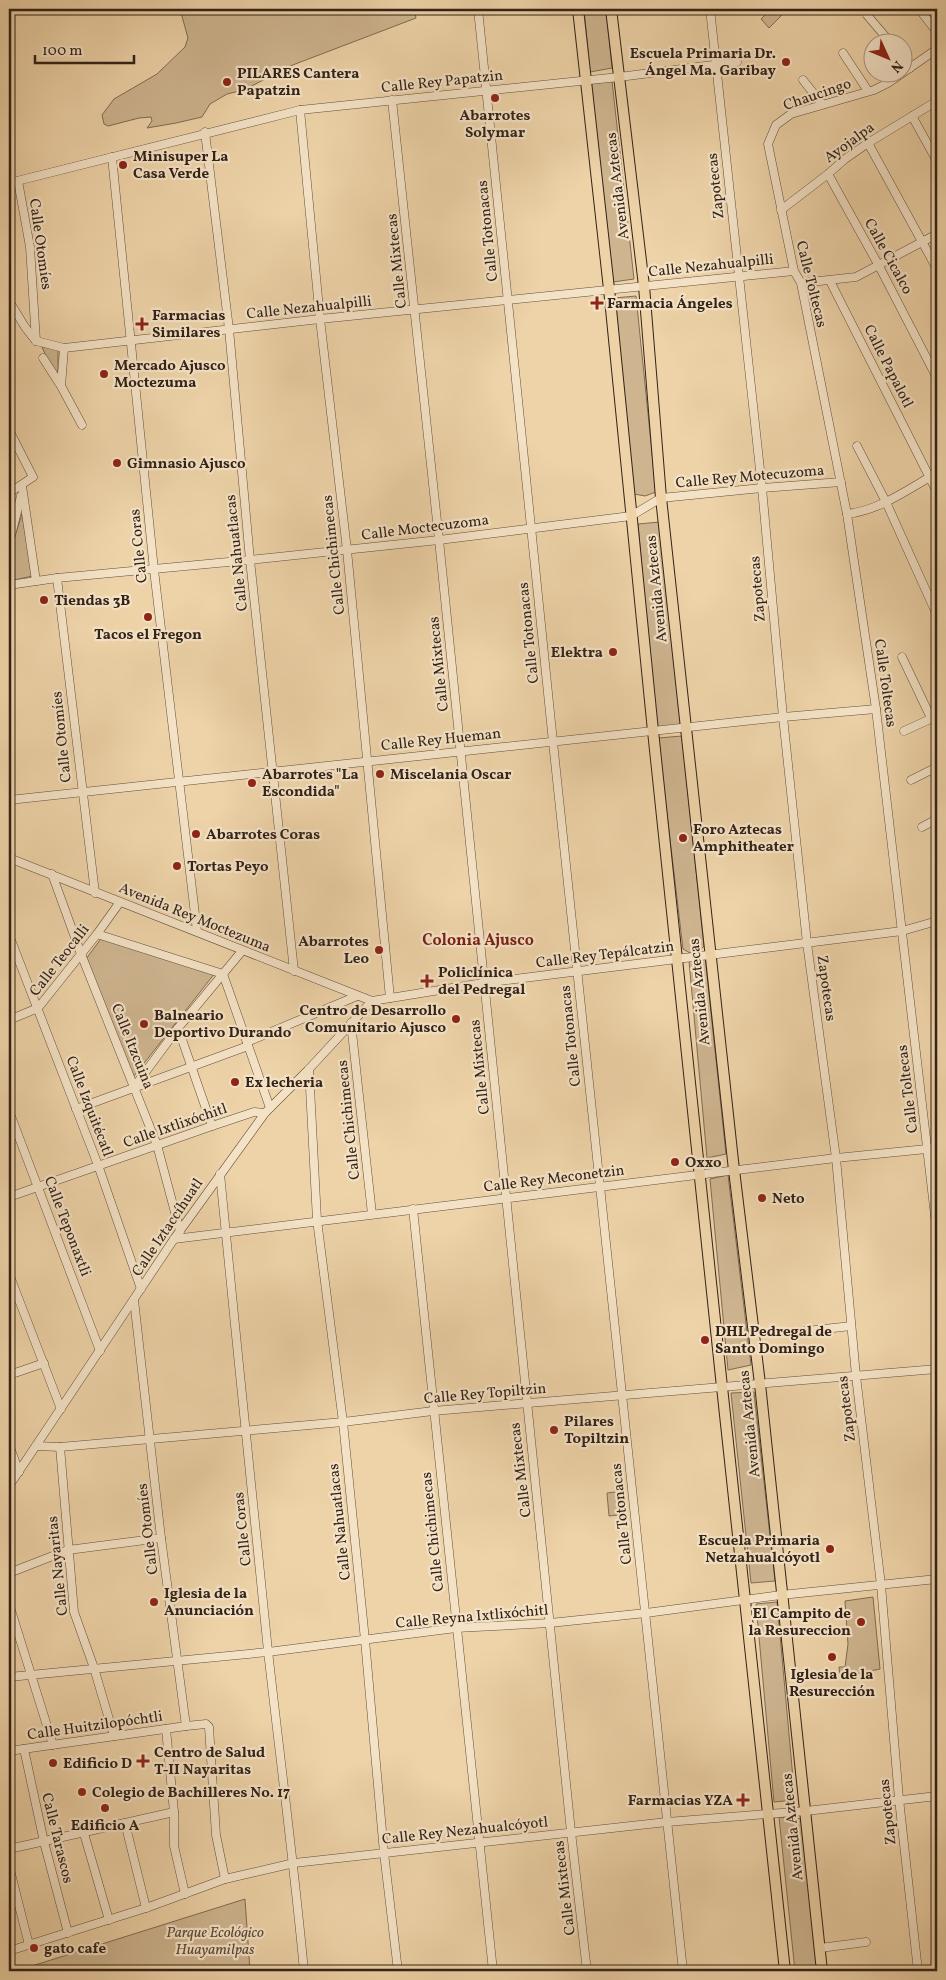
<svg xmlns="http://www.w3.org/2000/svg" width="946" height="1980" font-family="Vollkorn,serif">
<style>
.green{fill:#ceb590;stroke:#806c54}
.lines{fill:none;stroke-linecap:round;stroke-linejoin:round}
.minor-casing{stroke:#614e3c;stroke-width:9}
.major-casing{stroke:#322218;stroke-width:12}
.minor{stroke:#f4e2c6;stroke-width:8}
.major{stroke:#eed3a8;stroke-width:10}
.poi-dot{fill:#8f2418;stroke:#f4e2c6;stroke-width:2}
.labels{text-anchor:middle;stroke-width:4.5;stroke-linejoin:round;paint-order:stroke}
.poi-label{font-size:15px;font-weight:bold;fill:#322218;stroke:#f4e2c6;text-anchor:start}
.street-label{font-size:15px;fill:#322218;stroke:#f4e2c6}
.park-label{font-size:15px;font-style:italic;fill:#594736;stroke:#f4e2c6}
.neighbourhood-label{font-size:16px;font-weight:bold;fill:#7a1f14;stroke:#f4e2c6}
</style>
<rect width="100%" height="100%" fill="#eed3a8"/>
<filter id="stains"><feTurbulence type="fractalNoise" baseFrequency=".004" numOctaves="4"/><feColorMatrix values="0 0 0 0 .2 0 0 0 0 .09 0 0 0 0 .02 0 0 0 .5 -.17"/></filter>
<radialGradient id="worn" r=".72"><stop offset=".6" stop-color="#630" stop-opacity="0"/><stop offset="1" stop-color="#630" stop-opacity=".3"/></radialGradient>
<!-- green -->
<g class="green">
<path d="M180 9H414L416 18 290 66 244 90 227 94 210 104 202 117 176 123 147 128 152 121 151 117 139 118 108 126 104 124 102 115 114 99 157 74 185 47 188 38Z"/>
<path d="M584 9H606L612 68 590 72Z"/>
<path d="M771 9 787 10 769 28 761 19Z"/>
<path d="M612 81 634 279 613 282 590 84Z"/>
<path d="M636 296 656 492 645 496 634 494 614 298Z"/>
<path d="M42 347 58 349V375L46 356Z"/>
<path d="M22 514 33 576 9 581V555Z"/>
<path d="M660 522 681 725 656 727 638 524Z"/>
<path d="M682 736 704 946 695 956 683 949 658 738Z"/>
<path d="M103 936 215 973 134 1076 132 1075 86 959Z"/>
<path d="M705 956 726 1154 707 1158 689 961Z"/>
<path d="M728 1175 751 1365 728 1370 710 1179Z"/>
<path d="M754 1392 775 1581 751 1583 731 1393Z"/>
<path d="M623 1491 626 1514 609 1516 607 1493Z"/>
<path d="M873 1597 880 1669 840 1677 839 1667H845L848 1644 845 1601Z"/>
<path d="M777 1602 795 1800 774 1802 756 1604Z"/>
<path d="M779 1817 803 1819 817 1971H795Z"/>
<path d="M245 1899 250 1971H16Z"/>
</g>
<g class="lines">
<!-- minor casing -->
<g class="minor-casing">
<g id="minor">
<path d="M478 9 553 742 683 1971"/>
<path d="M710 9 762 488 783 717 807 943 836 1158 856 1376 881 1585 899 1799 918 1971"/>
<path d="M919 9 937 32"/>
<path d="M867 15 890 42"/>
<path d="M937 49 888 83 874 90 791 114 776 125 768 144 794 271 801 283 847 514 876 709 937 1233"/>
<path d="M843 53 868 91"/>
<path d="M904 59 910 68"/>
<path d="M803 80 822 104"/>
<path d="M392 100 439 540 571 1832 587 1971"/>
<path d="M300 110 320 319 347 550 390 998"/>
<path d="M912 116 937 161"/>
<path d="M205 132 229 329 250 560 294 971"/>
<path d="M868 143 937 269"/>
<path d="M112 157 154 570 197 931"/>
<path d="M828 174 879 266 937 378"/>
<path d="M18 181 30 247 36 341"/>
<path d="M9 183 300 110 619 77 737 62"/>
<path d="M781 210 828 174 845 159 868 143 937 101"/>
<path d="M830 281 937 492"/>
<path d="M801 283 856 277 937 234"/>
<path d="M9 301 25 327 36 341"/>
<path d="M36 341 64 348 320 319 794 271"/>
<path d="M64 348 61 386 82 425"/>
<path d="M43 358 61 386"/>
<path d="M9 430 33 477 9 493"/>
<path d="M857 446 886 502 937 615"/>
<path d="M22 486 36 581"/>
<path d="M847 514C881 510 908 489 937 473"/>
<path d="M9 543 21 496"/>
<path d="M57 578 95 893"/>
<path d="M9 585 57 578 250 560 439 540 631 516 661 498 762 488 841 482"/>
<path d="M902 657 931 718"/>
<path d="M904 731 937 716"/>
<path d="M911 780 937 767"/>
<path d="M9 800 783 717 876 709"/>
<path d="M922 827 937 819"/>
<path d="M9 858 372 1001 483 983 902 931 937 921"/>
<path d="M52 874 81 954 157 1145 180 1231"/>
<path d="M97 934 223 974 270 1108"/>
<path d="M9 935 98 1165 141 1289"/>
<path d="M9 1020 38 1008 97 934 120 902"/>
<path d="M351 1023 372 1214"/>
<path d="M178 1028 212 1126"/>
<path d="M247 1042 357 996"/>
<path d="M309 1069 317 1220 343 1422 365 1640 384 1853 398 1971"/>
<path d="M135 1086 178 1028 242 951"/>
<path d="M76 1109 248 1046"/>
<path d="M9 1111 100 1351"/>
<path d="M220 1174C236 1333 251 1492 268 1651 280 1758 294 1864 304 1971"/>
<path d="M9 1197 212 1126 254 1112 265 1113"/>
<path d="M413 1209 493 1971"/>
<path d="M174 1239 836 1158 937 1148"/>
<path d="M9 1274 61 1409"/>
<path d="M134 1300 161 1538 186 1726 206 1724 209 1727 216 1835 225 1879"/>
<path d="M789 1333 851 1326"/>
<path d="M9 1375 44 1363"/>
<path d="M9 1445 19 1472"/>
<path d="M36 1446 60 1447 343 1422 433 1411 937 1369"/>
<path d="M60 1447 74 1612 94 1668 114 1736"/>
<path d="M9 1486 174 1239 265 1113 309 1069 372 1001"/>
<path d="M9 1573 68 1550 161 1538"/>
<path d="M9 1604 53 1745"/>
<path d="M9 1677 268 1652 456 1628 550 1623 646 1613 781 1595 937 1579"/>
<path d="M166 1729 174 1812V1846L185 1894"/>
<path d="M24 1749 44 1842 68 1933"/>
<path d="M9 1751 186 1726"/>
<path d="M125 1823 146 1908"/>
<path d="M85 1837 109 1920"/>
<path d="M9 1849 174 1812"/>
<path d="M9 1866 28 1941 31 1944"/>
<path d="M820 1948 866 1942"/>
<path d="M9 1951 146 1908 225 1879 294 1863 667 1822 806 1811 937 1796"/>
</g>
</g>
<!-- major casing -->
<g class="major-casing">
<g id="major">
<path d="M578 9 609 289 653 731 722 1387 785 1971"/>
<path d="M611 9 644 286 661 498 734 1170 760 1384 822 1971"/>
</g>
</g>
<!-- minor -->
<use href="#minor" class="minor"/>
<!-- major -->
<use href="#major" class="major"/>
</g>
<!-- markers -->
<g class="poi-dot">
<circle cx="786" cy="62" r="5"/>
<circle cx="227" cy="82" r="5"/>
<circle cx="495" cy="98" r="5"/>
<circle cx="123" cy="165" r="5"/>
<path d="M594.5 295.5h5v5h5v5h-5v5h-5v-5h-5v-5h5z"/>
<path d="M139.5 316.5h5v5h5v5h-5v5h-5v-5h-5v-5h5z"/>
<circle cx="104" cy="374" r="5"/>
<circle cx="117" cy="463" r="5"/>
<circle cx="44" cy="600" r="5"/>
<circle cx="148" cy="617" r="5"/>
<circle cx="613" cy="652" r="5"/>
<circle cx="380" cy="774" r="5"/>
<circle cx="252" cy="783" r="5"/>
<circle cx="196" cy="834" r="5"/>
<circle cx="683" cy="838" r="5"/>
<circle cx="177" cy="866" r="5"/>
<circle cx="379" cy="950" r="5"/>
<path d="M424.5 973.5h5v5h5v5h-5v5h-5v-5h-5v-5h5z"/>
<circle cx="456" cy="1019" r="5"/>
<circle cx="144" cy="1024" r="5"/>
<circle cx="235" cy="1082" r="5"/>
<circle cx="675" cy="1162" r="5"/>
<circle cx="762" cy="1198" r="5"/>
<circle cx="705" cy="1340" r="5"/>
<circle cx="554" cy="1430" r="5"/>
<circle cx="830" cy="1549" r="5"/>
<circle cx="154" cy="1602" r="5"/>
<circle cx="861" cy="1622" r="5"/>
<circle cx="832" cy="1657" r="5"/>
<path d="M140.5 1753.5h5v5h5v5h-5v5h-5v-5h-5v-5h5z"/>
<circle cx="53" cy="1763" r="5"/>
<circle cx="82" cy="1792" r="5"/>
<path d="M740.5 1792.5h5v5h5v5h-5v5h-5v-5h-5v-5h5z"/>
<circle cx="105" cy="1808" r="5"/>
<circle cx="34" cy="1948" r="5"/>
</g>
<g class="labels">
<!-- poi labels -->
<g class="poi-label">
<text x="776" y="58" text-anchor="end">Escuela Primaria Dr.<tspan x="776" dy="17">Ángel Ma. Garibay</tspan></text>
<text x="237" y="78">PILARES Cantera<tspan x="237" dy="17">Papatzin</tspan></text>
<text x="495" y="120" text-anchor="middle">Abarrotes<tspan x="495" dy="17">Solymar</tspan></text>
<text x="133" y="161">Minisuper La<tspan x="133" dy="17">Casa Verde</tspan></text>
<text x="607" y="308">Farmacia Ángeles</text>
<text x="152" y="320">Farmacias<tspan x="152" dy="17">Similares</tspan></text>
<text x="114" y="370">Mercado Ajusco<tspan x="114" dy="17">Moctezuma</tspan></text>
<text x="127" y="468">Gimnasio Ajusco</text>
<text x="54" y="605">Tiendas 3B</text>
<text x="148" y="639" text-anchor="middle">Tacos el Fregon</text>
<text x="603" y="657" text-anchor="end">Elektra</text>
<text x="262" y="779">Abarrotes "La<tspan x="262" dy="17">Escondida"</tspan></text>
<text x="390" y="779">Miscelania Oscar</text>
<text x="693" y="834">Foro Aztecas<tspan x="693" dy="17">Amphitheater</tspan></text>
<text x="206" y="839">Abarrotes Coras</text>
<text x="187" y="871">Tortas Peyo</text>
<text x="369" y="946" text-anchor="end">Abarrotes<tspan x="369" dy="17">Leo</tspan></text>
<text x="438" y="977">Policlínica<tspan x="438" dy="17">del Pedregal</tspan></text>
<text x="446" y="1015" text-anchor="end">Centro de Desarrollo<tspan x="446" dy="17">Comunitario Ajusco</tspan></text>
<text x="154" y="1020">Balneario<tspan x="154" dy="17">Deportivo Durando</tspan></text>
<text x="245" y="1087">Ex lecheria</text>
<text x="685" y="1167">Oxxo</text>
<text x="772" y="1203">Neto</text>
<text x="715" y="1336">DHL Pedregal de<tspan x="715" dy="17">Santo Domingo</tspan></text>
<text x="564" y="1426">Pilares<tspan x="564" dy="17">Topiltzin</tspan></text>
<text x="820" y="1545" text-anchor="end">Escuela Primaria<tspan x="820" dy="17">Netzahualcóyotl</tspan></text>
<text x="164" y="1598">Iglesia de la<tspan x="164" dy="17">Anunciación</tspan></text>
<text x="851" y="1618" text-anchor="end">El Campito de<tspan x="851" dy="17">la Resureccion</tspan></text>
<text x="832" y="1679" text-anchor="middle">Iglesia de la<tspan x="832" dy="17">Resurección</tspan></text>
<text x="154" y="1757">Centro de Salud<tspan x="154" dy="17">T-II Nayaritas</tspan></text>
<text x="63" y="1768">Edificio D</text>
<text x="92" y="1797">Colegio de Bachilleres No. 17</text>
<text x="733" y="1805" text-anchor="end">Farmacias YZA</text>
<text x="105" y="1830" text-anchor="middle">Edificio A</text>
<text x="44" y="1953">gato cafe</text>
</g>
<!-- street labels -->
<g class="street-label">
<text transform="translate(442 81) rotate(-6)" y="5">Calle Rey Papatzin</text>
<text transform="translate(817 94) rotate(-19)" y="5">Chaucingo</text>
<text transform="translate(849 142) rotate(-36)" y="5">Ayojalpa</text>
<text transform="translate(617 186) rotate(-97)" y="5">Avenida Aztecas</text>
<text transform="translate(715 186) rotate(-96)" y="5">Zapotecas</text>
<text transform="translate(487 231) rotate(-96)" y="5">Calle Totonacas</text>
<text transform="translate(41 244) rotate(82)" y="5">Calle Otomíes</text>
<text transform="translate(889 256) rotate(61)" y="5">Calle Cicalco</text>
<text transform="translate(396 261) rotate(-96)" y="5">Calle Mixtecas</text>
<text transform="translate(711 265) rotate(-6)" y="5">Calle Nezahualpilli</text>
<text transform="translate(812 284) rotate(76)" y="5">Calle Toltecas</text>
<text transform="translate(309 307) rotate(-6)" y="5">Calle Nezahualpilli</text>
<text transform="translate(889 366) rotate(63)" y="5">Calle Papalotl</text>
<text transform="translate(750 476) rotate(-5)" y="5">Calle Rey Motecuzoma</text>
<text transform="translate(425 527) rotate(-7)" y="5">Calle Moctecuzoma</text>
<text transform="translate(138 546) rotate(-96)" y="5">Calle Coras</text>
<text transform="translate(236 553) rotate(-96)" y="5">Calle Nahuatlacas</text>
<text transform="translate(333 555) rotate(-96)" y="5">Calle Chichimecas</text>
<text transform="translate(656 589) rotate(-96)" y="5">Avenida Aztecas</text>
<text transform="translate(757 589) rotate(-95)" y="5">Zapotecas</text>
<text transform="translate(528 633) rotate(-96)" y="5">Calle Totonacas</text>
<text transform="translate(438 664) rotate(-96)" y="5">Calle Mixtecas</text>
<text transform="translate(886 683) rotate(82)" y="5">Calle Toltecas</text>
<text transform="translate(61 737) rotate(-96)" y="5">Calle Otomíes</text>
<text transform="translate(441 739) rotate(-6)" y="5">Calle Rey Hueman</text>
<text transform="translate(195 917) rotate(22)" y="5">Avenida Rey Moctezuma</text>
<text transform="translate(605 954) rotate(-7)" y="5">Calle Rey Tepálcatzin</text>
<text transform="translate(59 960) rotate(-52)" y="5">Calle Teocalli</text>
<text transform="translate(827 988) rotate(82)" y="5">Zapotecas</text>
<text transform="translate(699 992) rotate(-96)" y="5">Avenida Aztecas</text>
<text transform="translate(570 1036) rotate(-96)" y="5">Calle Totonacas</text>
<text transform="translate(133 1046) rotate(68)" y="5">Calle Itzcuina</text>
<text transform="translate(479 1067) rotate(-96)" y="5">Calle Mixtecas</text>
<text transform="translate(907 1089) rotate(-97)" y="5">Calle Toltecas</text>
<text transform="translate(90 1106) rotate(69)" y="5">Calle Izquitécatl</text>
<text transform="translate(348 1120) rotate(-96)" y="5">Calle Chichimecas</text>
<text transform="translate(175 1125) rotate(-19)" y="5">Calle Ixtlixóchitl</text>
<text transform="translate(554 1178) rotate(-7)" y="5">Calle Rey Meconetzin</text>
<text transform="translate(68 1226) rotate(69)" y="5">Calle Teponaxtli</text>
<text transform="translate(167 1227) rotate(-56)" y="5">Calle Iztaccíhuatl</text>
<text transform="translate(485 1393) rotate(-5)" y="5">Calle Rey Topiltzin</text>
<text transform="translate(846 1409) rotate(-97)" y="5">Zapotecas</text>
<text transform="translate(749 1424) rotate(-96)" y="5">Avenida Aztecas</text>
<text transform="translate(520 1470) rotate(-97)" y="5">Calle Mixtecas</text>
<text transform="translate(621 1514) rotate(-96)" y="5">Calle Totonacas</text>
<text transform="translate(339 1522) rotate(-96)" y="5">Calle Nahuatlacas</text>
<text transform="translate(147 1529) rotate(-97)" y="5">Calle Otomíes</text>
<text transform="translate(242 1529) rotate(-96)" y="5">Calle Coras</text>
<text transform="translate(432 1532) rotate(-96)" y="5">Calle Chichimecas</text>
<text transform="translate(57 1566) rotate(-96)" y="5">Calle Nayaritas</text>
<text transform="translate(472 1616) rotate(-5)" y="5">Calle Reyna Ixtlixóchitl</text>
<text transform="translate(95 1725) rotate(-8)" y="5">Calle Huitzilopóchtli</text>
<text transform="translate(887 1812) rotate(-96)" y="5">Zapotecas</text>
<text transform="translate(792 1827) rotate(-96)" y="5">Avenida Aztecas</text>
<text transform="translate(465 1830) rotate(-6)" y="5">Calle Rey Nezahualcóyotl</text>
<text transform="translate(58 1838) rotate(76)" y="5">Calle Tarascos</text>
<text transform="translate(564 1888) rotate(-97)" y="5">Calle Mixtecas</text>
</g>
<!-- park labels -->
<g class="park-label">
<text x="215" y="1937">Parque Ecológico<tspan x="215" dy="17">Huayamilpas</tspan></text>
</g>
<!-- neighbourhood labels -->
<g class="neighbourhood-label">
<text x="478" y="945">Colonia Ajusco</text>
</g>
</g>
<!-- margin -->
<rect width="946" height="1980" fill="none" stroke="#eed3a8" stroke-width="30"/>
<rect x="10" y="10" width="926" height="1960" fill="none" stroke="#322218" stroke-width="2.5"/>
<rect x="15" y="15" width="916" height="1950" fill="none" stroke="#322218"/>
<!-- north arrow -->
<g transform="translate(888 58) rotate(134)"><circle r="24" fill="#f4e2c6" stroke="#a69580"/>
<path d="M0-4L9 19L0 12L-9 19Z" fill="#8f2418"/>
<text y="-8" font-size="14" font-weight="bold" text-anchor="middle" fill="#322218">N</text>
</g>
<!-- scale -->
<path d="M35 55v8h99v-8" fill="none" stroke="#322218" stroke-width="2.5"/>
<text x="42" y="55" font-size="15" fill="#322218" stroke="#f4e2c6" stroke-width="4" paint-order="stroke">100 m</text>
<rect width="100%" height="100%" filter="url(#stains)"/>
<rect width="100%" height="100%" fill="url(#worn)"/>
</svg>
